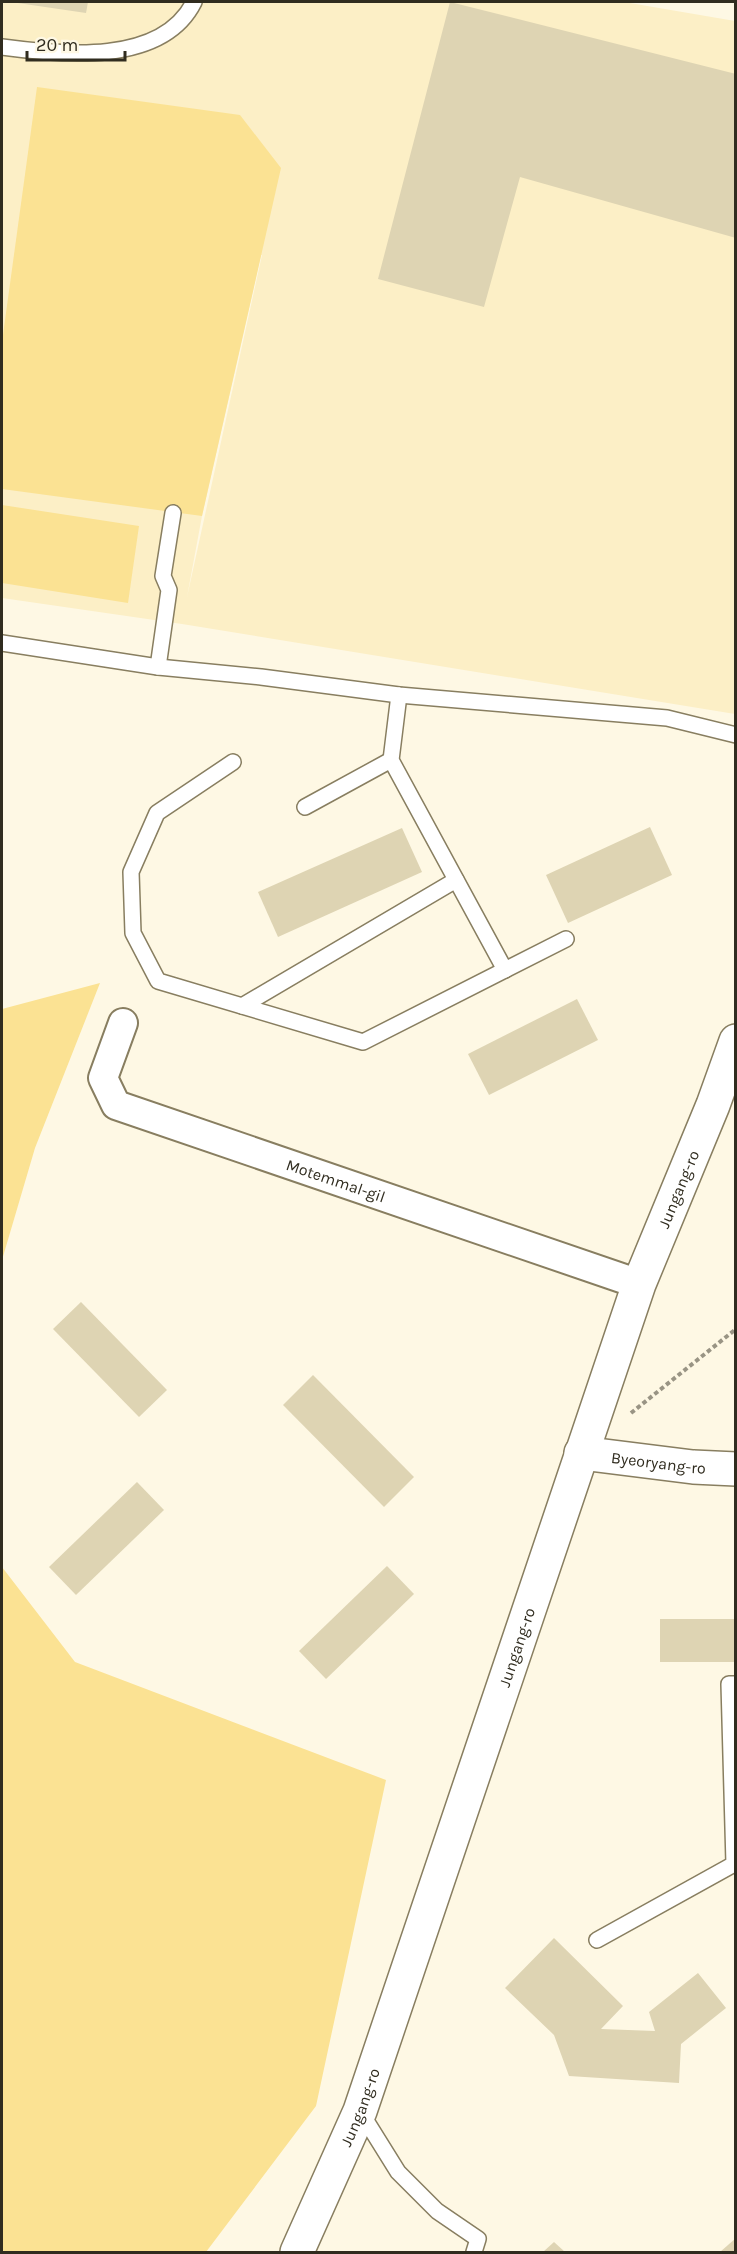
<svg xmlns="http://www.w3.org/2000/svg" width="737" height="2254" font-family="Karla,sans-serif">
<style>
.built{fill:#fcefc6;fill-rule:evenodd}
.green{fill:#fbe293}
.building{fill:#ded4b3}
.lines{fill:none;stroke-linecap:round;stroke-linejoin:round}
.lane-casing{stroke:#887e60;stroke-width:18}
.street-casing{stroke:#887e60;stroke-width:32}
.secondary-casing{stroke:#887e60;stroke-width:36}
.path{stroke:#999484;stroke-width:4;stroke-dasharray:4.5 3;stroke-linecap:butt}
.lane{stroke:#fff;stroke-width:15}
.street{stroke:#fff;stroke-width:28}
.secondary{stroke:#fff;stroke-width:33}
.labels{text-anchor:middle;stroke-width:4.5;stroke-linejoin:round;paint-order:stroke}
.street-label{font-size:16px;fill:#302c1f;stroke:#fef8e4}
</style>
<rect width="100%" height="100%" fill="#fef8e4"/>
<!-- built -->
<path class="built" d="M2 2H624L735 21V714L182 624 2 598ZM261 255H262L187 597 202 516Z"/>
<!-- green -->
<g class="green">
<path d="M37 87 240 115 281 168 202 516 2 489V342Z"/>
<path d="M2 505 139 526 128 603 2 583Z"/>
<path d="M100 983 35 1148 2 1260V1009Z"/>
<path d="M2 1567 75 1662 386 1780 316 2106 206 2252H2Z"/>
</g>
<!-- building -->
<g class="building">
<path d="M11 2H88L86 13Z"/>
<path d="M450 2 736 74V238L520 177 484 307 378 279Z"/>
<path d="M650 827 672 875 568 923 546 875Z"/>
<path d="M402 828 422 872 278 937 258 892Z"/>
<path d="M577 999 598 1040 489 1095 468 1054Z"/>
<path d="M81 1302 167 1390 139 1417 53 1329Z"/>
<path d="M313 1375 414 1477 384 1507 283 1405Z"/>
<path d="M137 1482 164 1510 76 1595 49 1567Z"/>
<path d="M387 1566 414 1594 326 1679 299 1651Z"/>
<rect x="660" y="1619" width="76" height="43"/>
<path d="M554 1938 623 2006 601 2029 655 2031 649 2012 698 1973 726 2008 681 2044 679 2083 569 2076 554 2035 505 1988Z"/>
<path d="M736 2238V2252H720Z"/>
<path d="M554 2242 565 2252H543Z"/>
</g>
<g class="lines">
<!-- lane casing -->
<g class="lane-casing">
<g id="lane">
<path d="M2 47C61 55 162 66 194 2"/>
<path d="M2 643 158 667 261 677 399 695 667 718 736 735"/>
<path d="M158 667 169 590 163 576 173 513"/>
<path d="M399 695 391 760 505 970"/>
<path d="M233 762 157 813 131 872 133 933 158 981 363 1042 566 939"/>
<path d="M305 807 391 760"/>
<path d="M242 1006 456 880"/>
<path d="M597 1940 734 1864 729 1684H736"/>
<path d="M360 2111 398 2172 437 2211 478 2239 474 2252"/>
</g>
</g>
<!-- street casing -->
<g class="street-casing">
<g id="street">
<path id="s1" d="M123 1023 103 1078 116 1105 639 1284"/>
</g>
</g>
<!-- secondary casing -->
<g class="secondary-casing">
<g id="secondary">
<path id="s2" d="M581 1453 693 1467 736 1469"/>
<path id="s3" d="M297 2252 360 2111 639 1284 713 1105 736 1041"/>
</g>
</g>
<!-- path -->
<path class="path" d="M631 1413 736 1329"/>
<!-- lane -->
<use href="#lane" class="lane"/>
<!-- street -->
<use href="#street" class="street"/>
<!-- secondary -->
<use href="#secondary" class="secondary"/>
</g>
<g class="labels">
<!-- street labels -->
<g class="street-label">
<text dy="6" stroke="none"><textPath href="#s1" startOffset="321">Motemmal-gil</textPath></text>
<text dy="6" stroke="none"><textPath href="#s3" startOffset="1130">Jungang-ro</textPath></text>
<text dy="6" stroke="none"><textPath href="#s2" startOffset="78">Byeoryang-ro</textPath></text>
<text dy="6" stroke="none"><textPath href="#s3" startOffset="644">Jungang-ro</textPath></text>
<text dy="6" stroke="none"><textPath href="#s3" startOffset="158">Jungang-ro</textPath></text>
</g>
</g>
<!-- border -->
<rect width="737" height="2254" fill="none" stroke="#302c1f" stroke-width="6"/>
<!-- scale -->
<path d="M27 51v9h98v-9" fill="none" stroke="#302c1f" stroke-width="3"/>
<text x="36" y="51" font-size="18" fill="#302c1f" stroke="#fef8e4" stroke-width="4.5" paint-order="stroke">20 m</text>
</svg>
